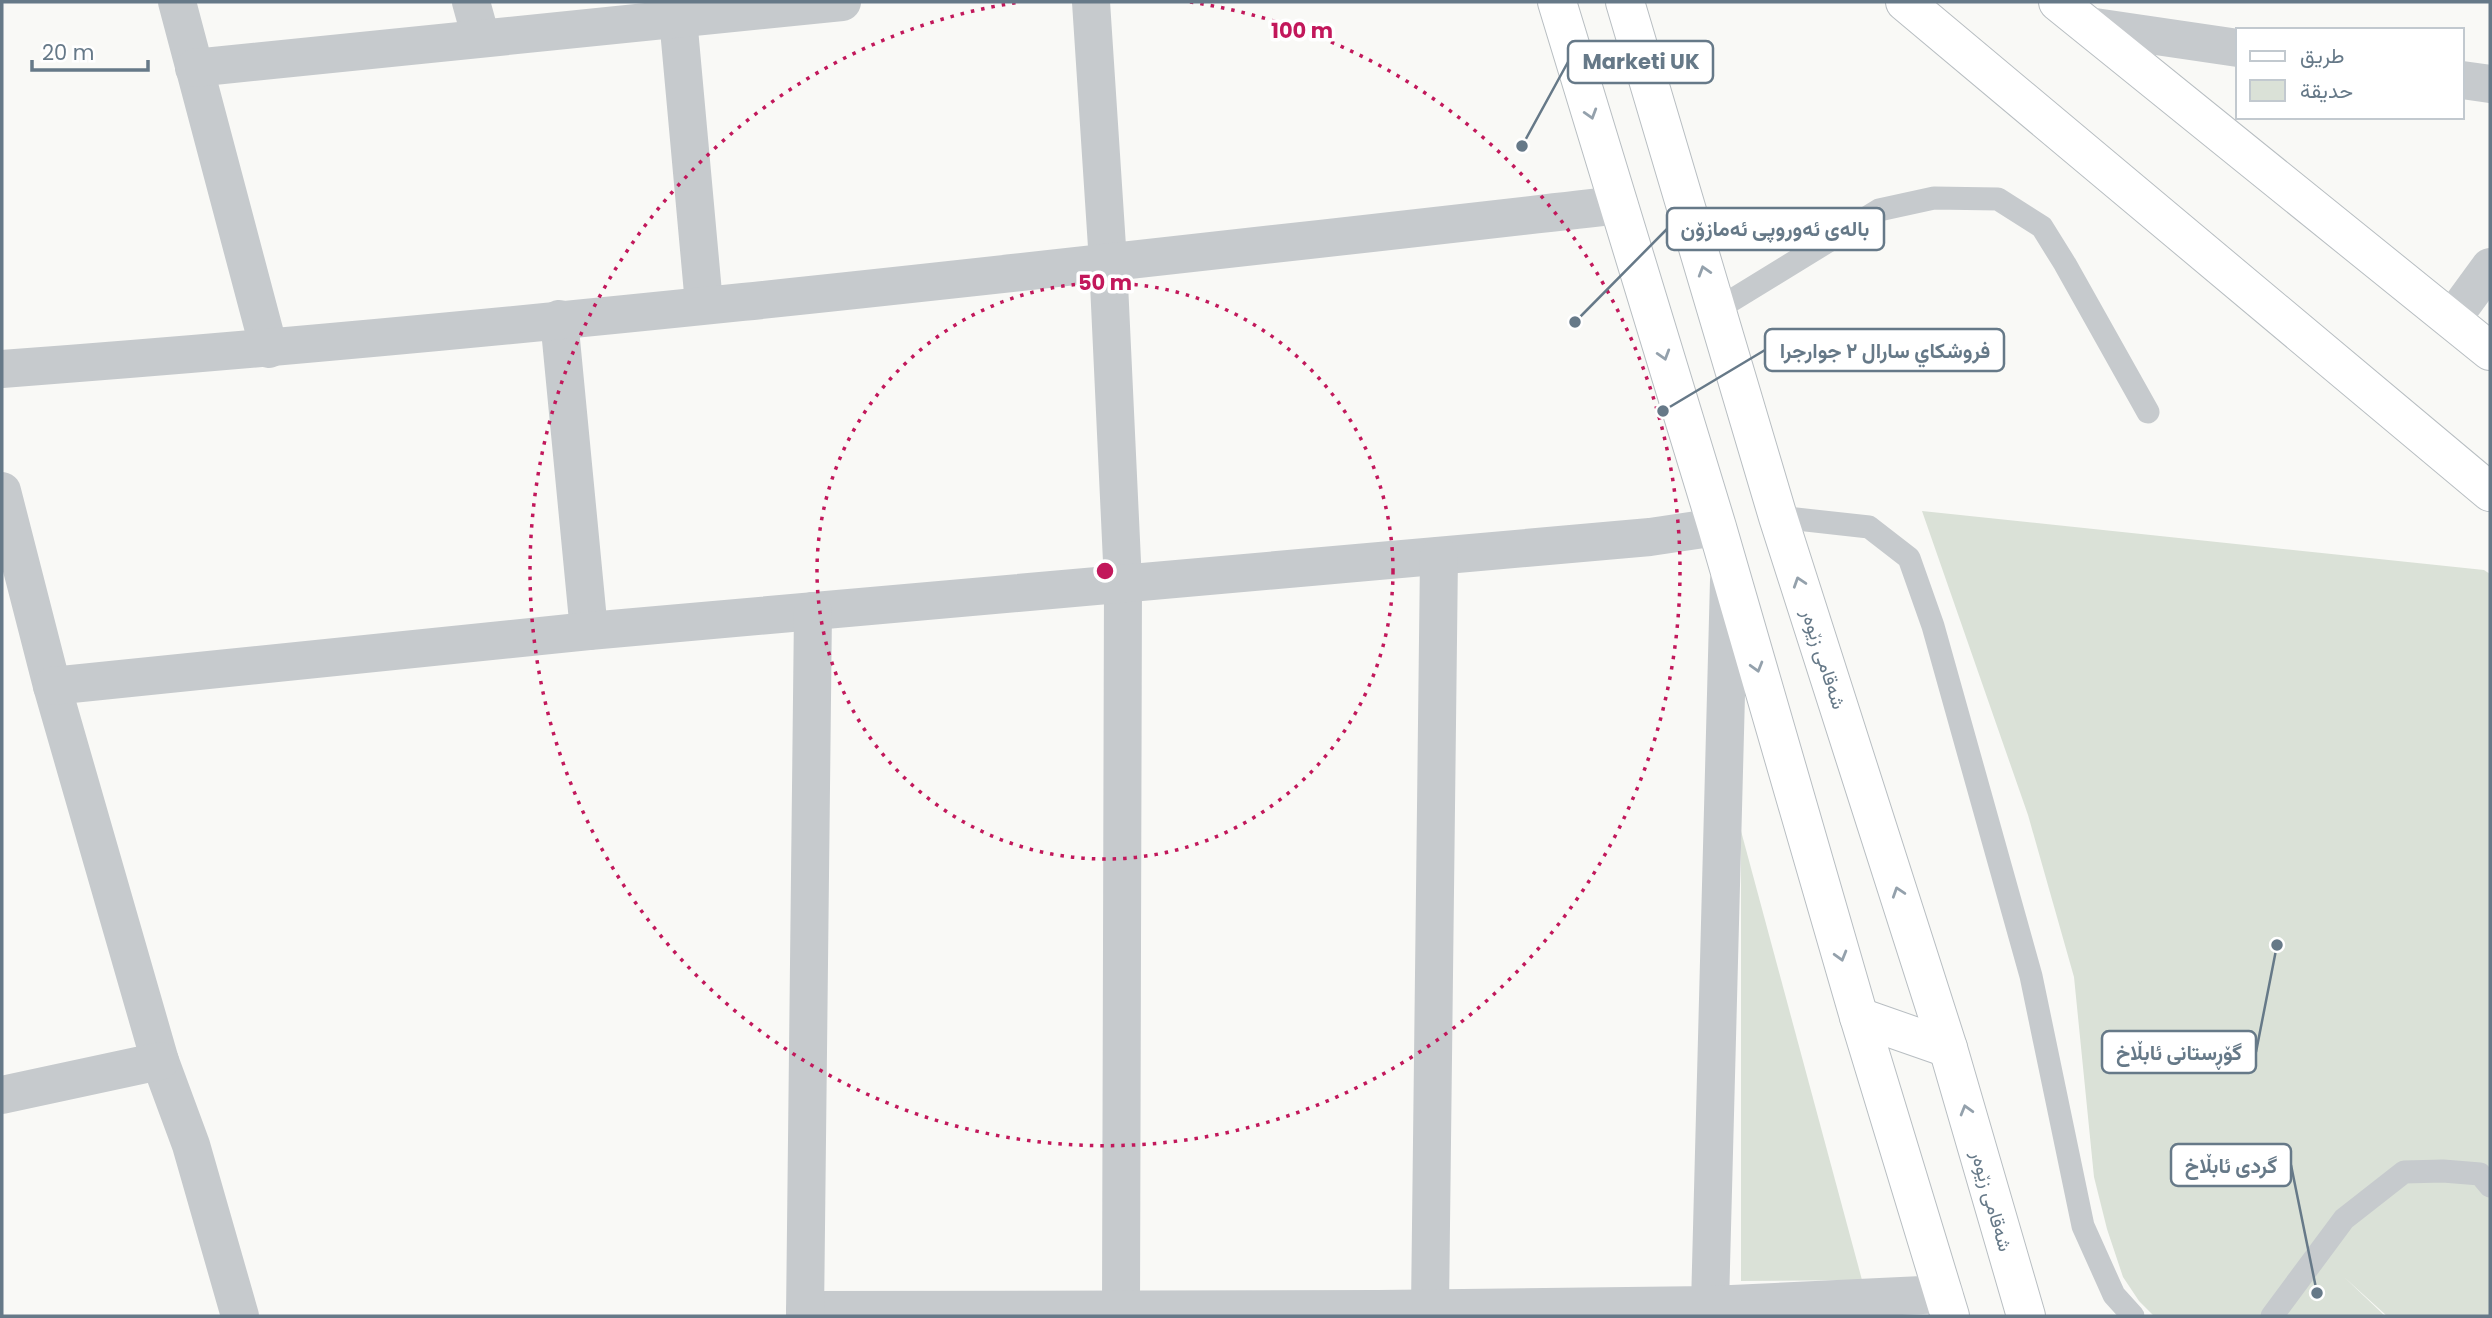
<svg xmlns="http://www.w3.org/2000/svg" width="2492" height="1318" font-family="Poppins,Vazirmatn,sans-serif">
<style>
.green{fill:#dae1d7}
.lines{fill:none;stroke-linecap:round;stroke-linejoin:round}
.secondary-casing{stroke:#b8bec2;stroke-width:40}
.lane{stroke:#c6cacd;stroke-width:23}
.street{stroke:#c6cacd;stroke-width:38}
.secondary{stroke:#fff;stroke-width:38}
.oneway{stroke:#94a1ac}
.ring{fill:none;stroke:#c2185b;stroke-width:3.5;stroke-dasharray:3.5 7}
.labels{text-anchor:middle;stroke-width:7;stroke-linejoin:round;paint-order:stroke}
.street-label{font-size:19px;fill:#667988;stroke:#fff}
.centre{fill:#c2185b;stroke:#fff;stroke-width:3.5}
.ring-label{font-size:21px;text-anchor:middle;font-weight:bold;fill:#c2185b;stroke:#fff;stroke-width:7;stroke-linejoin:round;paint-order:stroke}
.leader{fill:none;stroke:#667988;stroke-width:2.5}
.callout-dot{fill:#667988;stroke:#fff;stroke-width:2.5}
.callout{fill:#fff;stroke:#667988;stroke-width:2.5}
.callout-label{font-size:21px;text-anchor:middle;font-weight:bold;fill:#667988}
</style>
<rect width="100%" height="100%" fill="#f9f9f6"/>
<!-- green -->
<g class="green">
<path d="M1922 511 2484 570 2490 574V1316H2387L2344 1277 2385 1316H2154L2139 1301 2123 1277 2107 1229 2094 1177 2074 977 2028 815Z"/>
<path d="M1741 831 1862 1280 1741 1281Z"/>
</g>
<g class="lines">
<!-- secondary casing -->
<g class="secondary-casing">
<g id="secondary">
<path d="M1557 2 1717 527 1859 1017 1950 1316"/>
<path d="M1625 2 1778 517 1948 1048 2026 1316"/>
<path d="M1905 2 2490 492"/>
<path d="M2058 2 2490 351"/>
<path d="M1859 1017 1948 1048"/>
</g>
</g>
<!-- lane -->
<g class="lane">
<path d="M1716 310 1879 210 1934 198 1998 199 2042 227 2065 264 2148 412"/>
<path d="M1778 517 1869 527 1909 558 1933 626 2031 976 2083 1226 2114 1295 2133 1316"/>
<path d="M2272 1316 2344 1219 2404 1172 2443 1171 2480 1174 2490 1186"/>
</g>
<!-- street -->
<g class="street">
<path d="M177 2 269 349"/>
<path d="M471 2 481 38"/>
<path d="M1091 2 1108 262 1123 583 1121 1310"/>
<path d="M678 18 704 304"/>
<path d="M2088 26 2238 48"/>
<path d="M194 68 842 2"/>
<path d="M2462 80 2490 84"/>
<path d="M559 319 589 631"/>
<path d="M2452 319 2490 267"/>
<path d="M2 369C542 329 1080 266 1619 205"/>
<path d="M2 491 52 686 160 1061 191 1145 240 1316"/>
<path d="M52 686 589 631 1650 537 1717 527"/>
<path d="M2 1095 160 1061"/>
<path d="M1710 1305 1729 580"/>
<path d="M1430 1309 1439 556"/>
<path d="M805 1310 1379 1309 1710 1305 1944 1294"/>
<path d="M805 1316 813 611"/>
</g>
<!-- secondary -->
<use href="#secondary" class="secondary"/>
</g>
<!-- one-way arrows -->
<defs><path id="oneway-chevron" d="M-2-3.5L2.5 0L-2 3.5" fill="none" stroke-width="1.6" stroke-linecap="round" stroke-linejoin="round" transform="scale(1.75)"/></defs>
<g class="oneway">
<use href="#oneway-chevron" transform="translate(1591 114) rotate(73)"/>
<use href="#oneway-chevron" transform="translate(1704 271) rotate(-107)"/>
<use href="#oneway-chevron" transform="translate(1664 355) rotate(73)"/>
<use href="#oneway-chevron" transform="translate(1799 582) rotate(-108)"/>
<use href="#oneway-chevron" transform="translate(1757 667) rotate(74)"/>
<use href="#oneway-chevron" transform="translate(1898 892) rotate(-108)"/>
<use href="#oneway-chevron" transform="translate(1841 956) rotate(74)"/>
<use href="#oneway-chevron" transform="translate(1966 1110) rotate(-106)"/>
</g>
<!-- distance rings -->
<g class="ring">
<circle cx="1105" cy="571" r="288"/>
<path d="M1190 2A575 575 0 1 1 1020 2"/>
</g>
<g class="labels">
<!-- street labels -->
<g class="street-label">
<text transform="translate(1824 659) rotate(72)" y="7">شەقامی زێوەر</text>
<text transform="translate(1992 1201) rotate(74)" y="7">شەقامی زێوەر</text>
</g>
</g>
<circle cx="1105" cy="571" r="10" class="centre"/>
<g class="ring-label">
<text x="1302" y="38">100 m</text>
<text x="1105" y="290">50 m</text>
</g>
<!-- callouts -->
<path class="leader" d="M1522 146L1568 62M1575 322L1667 229M1663 411L1765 350M2277 945L2256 1052M2317 1293L2291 1165"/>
<g class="callout-dot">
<circle cx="1522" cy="146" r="7"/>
<circle cx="1575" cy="322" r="7"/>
<circle cx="1663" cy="411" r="7"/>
<circle cx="2277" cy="945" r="7"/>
<circle cx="2317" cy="1293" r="7"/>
</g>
<g class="callout">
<rect x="1568" y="41" width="145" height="42" rx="7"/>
<rect x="1667" y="208" width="217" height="42" rx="7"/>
<rect x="1765" y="329" width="239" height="42" rx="7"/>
<rect x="2102" y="1031" width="154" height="42" rx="7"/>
<rect x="2171" y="1144" width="120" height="42" rx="7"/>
</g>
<g class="callout-label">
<text x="1641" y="69">Marketi UK</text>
<text x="1775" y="236">بالەی ئەوروپی ئەمازۆن</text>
<text x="1885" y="358">فروشكاي سارال ٢ جوارجرا</text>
<text x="2179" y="1060">گۆڕستانی ئابڵاخ</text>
<text x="2231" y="1173">گردی ئابڵاخ</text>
</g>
<!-- border -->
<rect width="2492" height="1318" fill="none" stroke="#667988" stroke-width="7"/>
<!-- legend -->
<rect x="2236" y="28" width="228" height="91" fill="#ffffff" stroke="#c2c9cf" stroke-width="2"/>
<rect x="2250" y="51" width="35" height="10" fill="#ffffff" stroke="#c2c9cf" stroke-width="2"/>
<text x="2300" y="63" font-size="21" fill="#667988">طريق</text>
<rect x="2250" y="80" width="35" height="21" fill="#dae1d7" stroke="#c2c9cf" stroke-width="2"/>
<text x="2300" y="98" font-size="21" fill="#667988">حديقة</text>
<!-- scale -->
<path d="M32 60v10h116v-10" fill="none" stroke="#667988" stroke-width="3.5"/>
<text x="42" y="60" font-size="21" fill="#667988" stroke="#ffffff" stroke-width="5" paint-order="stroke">20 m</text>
</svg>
